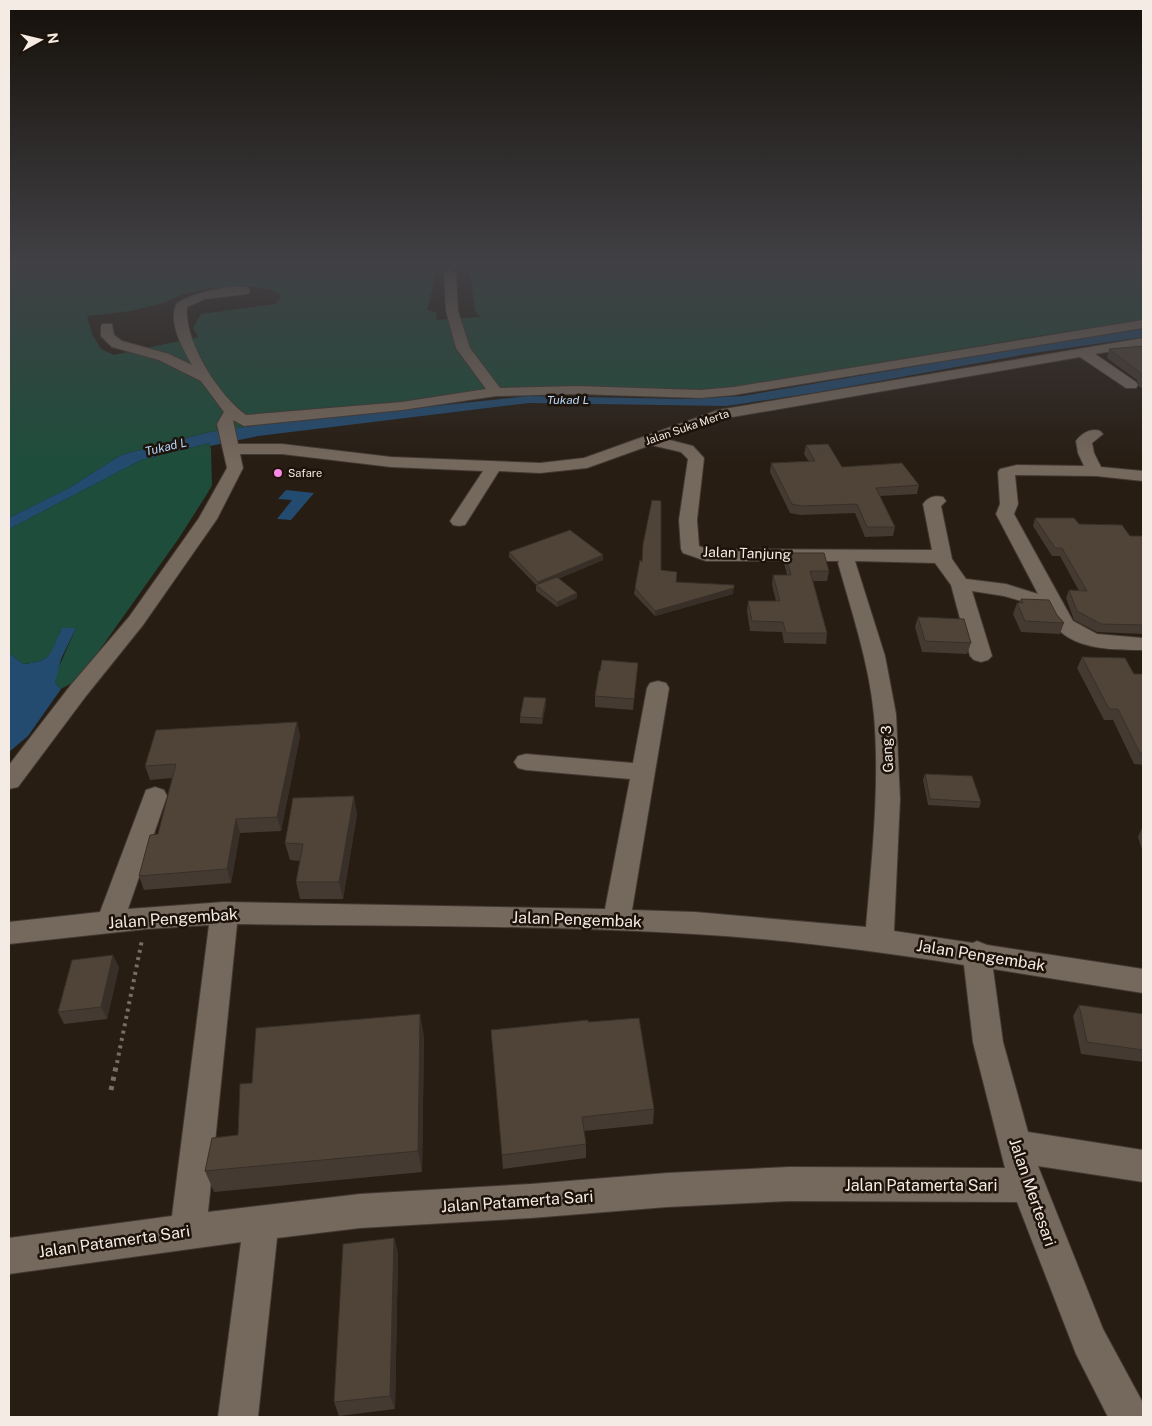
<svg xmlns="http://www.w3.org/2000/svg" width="1152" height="1426" font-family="'Public Sans',sans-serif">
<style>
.green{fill:#1e4d3b;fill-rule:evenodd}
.water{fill:#234b6f}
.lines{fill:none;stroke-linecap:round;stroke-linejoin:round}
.minor-casing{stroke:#423933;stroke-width:2}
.path-far1{stroke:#786e65;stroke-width:4;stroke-dasharray:3 4.5;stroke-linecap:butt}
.path{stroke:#786e65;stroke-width:5;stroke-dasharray:4 5.5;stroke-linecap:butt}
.minor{fill:#75685c;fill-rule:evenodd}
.wall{fill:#453a31}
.shaded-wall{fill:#383028}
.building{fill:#504439;stroke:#383028}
.poi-dot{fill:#fb87e6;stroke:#1e130a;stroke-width:2}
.labels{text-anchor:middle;stroke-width:5;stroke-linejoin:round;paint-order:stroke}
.far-street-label{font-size:11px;fill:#f3ebe4;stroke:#1e130a}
.far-poi-label{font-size:11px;fill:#f3ebe4;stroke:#1e130a;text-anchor:start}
.far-water-label{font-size:12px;font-style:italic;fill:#b2d7fb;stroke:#1e130a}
.street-label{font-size:14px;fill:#f3ebe4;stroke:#1e130a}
.near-street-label{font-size:16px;fill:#f3ebe4;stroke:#1e130a}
</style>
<rect width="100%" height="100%" fill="#271d13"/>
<!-- green -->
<g class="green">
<path d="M9 262H1131L1143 265V320L1037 336 731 388 698 390 578 387H515L399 403 302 410 258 425 210 432 121 455 69 488 9 518ZM457 270 470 271 475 310 480 317 436 320 437 313 427 310 436 272ZM240 286 270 289 281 296 276 304 201 314 193 328 198 337 114 355 101 349 92 334 87 316 131 311 163 303 183 294 211 288Z"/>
<path d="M209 443 211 449 212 485 207 494 179 538 79 679 61 689 55 683 57 671 76 628 60 631C55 656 46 662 23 664L9 653V529L141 460Z"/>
</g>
<!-- water -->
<g class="water">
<path d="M1143 329V337L1027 354 819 392 727 406 529 403 258 436 210 446 209 443 141 460 9 529V518L69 488 121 455 210 432 258 425 528 396 687 399 742 396 1058 342Z"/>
<path d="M286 490 314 493 291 520 277 519 292 500 278 499Z"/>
<path d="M62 628H76L61 659 55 683 61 689 28 736 9 752V653L23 664C54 661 50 653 62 628Z"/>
</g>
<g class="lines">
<!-- minor casing -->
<g class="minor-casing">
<path id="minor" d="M450 270 456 273 458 311 470 348 500 388 577 386 700 390 734 387 1143 320V328L734 395 700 398 577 394 496 396 402 410 244 426 233 420 238 444H282L391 457 540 463 584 458 718 410 1143 338V346L1095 354 1136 382 1138 385 1136 388H1126L1080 357 721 419 666 439 693 446 704 458 697 520 699 546 708 549 932 550 923 504C928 497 935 495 943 497L946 501 941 506 952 559 966 579 1006 584 1038 594 996 514 1000 504 998 472 1000 469 1017 465 1084 466 1078 453 1076 441C1082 433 1091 428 1100 431L1103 434 1092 443 1094 453 1101 467 1143 471V481L1096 476 1015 475 1018 504 1014 514 1073 621 1097 634 1143 638V650C1117 650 1077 650 1058 629 1053 624 1050 615 1046 608L1004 596 972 591 992 656 988 660 981 662 974 660 970 656 951 585 935 563 855 561 885 656 896 714 900 799 894 931 973 943 977 941 987 945 1143 969V993L993 969 1003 1042 1028 1132 1143 1150V1182L1038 1166 1103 1329 1143 1403V1417H1108L1076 1354 1017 1202 790 1201 667 1207 531 1218 360 1228 277 1238 258 1417H218L241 1242 9 1274V1238L172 1216 209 925 147 929 9 944V922L100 912 146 790 155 787 164 790 167 796 128 909 224 902 605 909 630 779 526 770 518 768 514 762 518 756 526 754 633 763 647 688 650 683 658 681 666 683 669 688 632 910 695 912 866 927C872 857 880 786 874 715 869 663 852 613 838 563L839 561H706L683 553 681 549 679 520 688 459 681 452 651 445 587 468 540 473 499 471 465 525 459 526 453 525 450 521 483 471 391 467 282 454H240L243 468 217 519 143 625 86 696 18 787 9 789V765L70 686 129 617 199 518 227 468 217 424 224 412 201 381 159 360 112 347 101 336V327L102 324H112L114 335 122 341 169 354 192 365C183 349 167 321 177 303 193 293 229 284 248 288L250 291 248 294 205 299 187 307C184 342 219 396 246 415L402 402 486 389 456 348 446 311 444 273ZM237 924C389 926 542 925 694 934 784 939 875 951 964 965L973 1042 1005 1168 790 1167 667 1173 531 1184 360 1194 208 1212Z"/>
</g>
<!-- path-far1 -->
<path class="path-far1" d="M117 1063 142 940"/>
<!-- path -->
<path class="path" d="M111 1090 117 1062"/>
<!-- minor -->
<use href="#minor" class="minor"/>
</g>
<!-- wall -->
<g class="wall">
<path d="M1143 346V389L1139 386 1137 380 1107 358 1109 349Z"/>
<path d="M806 445 842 467 919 485 917 494 880 496 895 527 893 536 865 537 855 513 800 515 790 513 770 472 771 463 809 462 804 454Z"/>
<path d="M1035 518 1079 524 1130 536H1143V634L1097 632 1074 620 1066 598 1069 590 1079 591 1060 556H1052L1033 526Z"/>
<path d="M509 552 603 560 558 579 577 598 557 607 536 591V585L509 557Z"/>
<path d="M785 553 829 571 827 581H813L827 633 826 644 784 643 782 632 750 631 747 611 748 601H776L772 585 773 575H787L784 563Z"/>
<path d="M661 570 676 582 733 594 655 616 634 594 635 588Z"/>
<path d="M1021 599 1057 615 1064 623 1060 634 1021 632 1013 614 1017 603H1019Z"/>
<path d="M918 617 971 643 967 654 922 652 915 627Z"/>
<path d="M1082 657 1134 674H1143V765L1134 764 1113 720H1104L1077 668Z"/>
<path d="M638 663 633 710 595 707V696L600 671Z"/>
<path d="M546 704 542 724 520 723V717Z"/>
<path d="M297 722 300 736 281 831 240 833 231 883 144 890 139 876 158 834 172 778 150 780 145 766Z"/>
<path d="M925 774 981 802 979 808 928 805 923 780Z"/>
<path d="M357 814 343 899H300L296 882 300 861 290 860 285 843Z"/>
<path d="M1143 826V853L1138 837Z"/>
<path d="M119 967 107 1019 64 1024 58 1012Z"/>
<path d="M1079 1005 1143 1014V1062L1081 1054 1073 1016Z"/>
<path d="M588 1022 654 1109 653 1124 584 1131 586 1144V1158L503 1169 491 1030Z"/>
<path d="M424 1036 422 1172 214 1192 205 1171 238 1135Z"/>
<path d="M394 1238 398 1254 395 1409 339 1416 334 1402Z"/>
</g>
<!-- shaded-wall -->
<g class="shaded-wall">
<path d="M603 555V560L538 587V582Z"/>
<path d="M734 588 733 594 655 616V611Z"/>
<path d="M577 593V598L557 607V602Z"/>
<path d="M546 698V704L542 724V718Z"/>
<path d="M297 722 300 736 281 831 277 817Z"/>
<path d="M354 796 357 814 343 899 339 882Z"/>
<path d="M236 819 240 833 231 883 227 869Z"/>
<path d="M113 955 119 967 107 1019 101 1007Z"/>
<path d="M420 1014 424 1036 422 1172 418 1151Z"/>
<path d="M394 1238 398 1254 395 1409 390 1396Z"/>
</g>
<!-- building -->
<g class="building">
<path d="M1143 346V378L1140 372 1109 349Z"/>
<path d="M828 444 842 467 902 463 919 485 876 488 895 527H867L857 504 801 506 792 504 771 463 815 461 806 445Z"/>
<path d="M652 500 661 501V570L677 572 676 582 734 585V588L655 611 635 588 640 560 642 562 643 544Z"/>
<path d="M1035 518H1074L1079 524 1122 525 1130 536H1143V625L1101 624 1077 611 1069 590 1087 591 1062 548H1055Z"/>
<path d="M570 530 603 555 538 582 509 552Z"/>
<path d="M785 553H824L829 571H810L827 633H786L783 622 752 621 748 601H780L773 575H791Z"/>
<path d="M557 577 577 593 557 602 536 585Z"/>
<path d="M1021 599 1049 600 1057 615 1064 623 1025 621 1017 603H1023Z"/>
<path d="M918 617 964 619 971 643 925 641Z"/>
<path d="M1082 657 1125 658 1134 674H1143V753H1140L1118 709H1109Z"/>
<path d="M602 660 638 663 634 699 595 696 599 671H600Z"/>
<path d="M524 697 546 698 542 718 520 717Z"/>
<path d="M297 722 277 817 236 819 227 869 139 876 150 835 158 834 176 764 145 766 156 730Z"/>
<path d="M925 774 972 776 981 802 930 799Z"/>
<path d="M354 796 339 882H296L303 844 285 843 293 798Z"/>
<path d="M113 955 101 1007 58 1012 72 960Z"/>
<path d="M1079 1005 1143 1014V1050L1087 1042Z"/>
<path d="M420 1014 418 1151 205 1171 212 1138 238 1135 240 1084 252 1083 256 1028Z"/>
<path d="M639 1018 654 1109 582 1117 586 1144 502 1155 491 1030 588 1020V1022Z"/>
<path d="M394 1238 390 1396 334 1402 343 1244Z"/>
</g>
<!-- sky -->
<linearGradient id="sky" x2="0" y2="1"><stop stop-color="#15100a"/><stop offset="0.57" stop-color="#414044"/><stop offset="1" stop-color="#414044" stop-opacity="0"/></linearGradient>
<rect width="1152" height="462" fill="url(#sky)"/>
<!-- markers -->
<circle class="poi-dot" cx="278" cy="473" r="5"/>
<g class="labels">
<!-- far-street labels -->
<g class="far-street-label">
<text transform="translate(687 427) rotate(-19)" y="4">Jalan Suka Merta</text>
</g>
<!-- far-poi labels -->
<g class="far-poi-label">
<text x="288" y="477">Safare</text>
</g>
<!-- far-water labels -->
<g class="far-water-label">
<text x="568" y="404">Tukad L</text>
<text transform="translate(166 447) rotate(-13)" y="4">Tukad L</text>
</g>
<!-- street labels -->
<g class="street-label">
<text transform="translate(747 553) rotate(2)" y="5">Jalan Tanjung</text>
<text transform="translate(887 749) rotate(-93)" y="5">Gang 3</text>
</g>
<!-- near-street labels -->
<g class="near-street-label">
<text transform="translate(173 918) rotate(-4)" y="6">Jalan Pengembak</text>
<text transform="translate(577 919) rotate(2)" y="6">Jalan Pengembak</text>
<text transform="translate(981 955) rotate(9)" y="6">Jalan Pengembak</text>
<text x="921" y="1191">Jalan Patamerta Sari</text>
<text transform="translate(1033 1192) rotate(71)" y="6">Jalan Mertesari</text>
<text transform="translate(517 1201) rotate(-4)" y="6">Jalan Patamerta Sari</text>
<text transform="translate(114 1241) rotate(-8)" y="6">Jalan Patamerta Sari</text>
</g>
</g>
<!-- border -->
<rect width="1152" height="1426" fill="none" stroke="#f3ebe4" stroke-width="20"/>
<!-- north arrow -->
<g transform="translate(40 40) rotate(82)" stroke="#1e130a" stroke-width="4" paint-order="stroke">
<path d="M0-4L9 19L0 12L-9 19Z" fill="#f3ebe4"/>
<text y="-8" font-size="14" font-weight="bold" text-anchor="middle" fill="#f3ebe4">N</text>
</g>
</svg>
